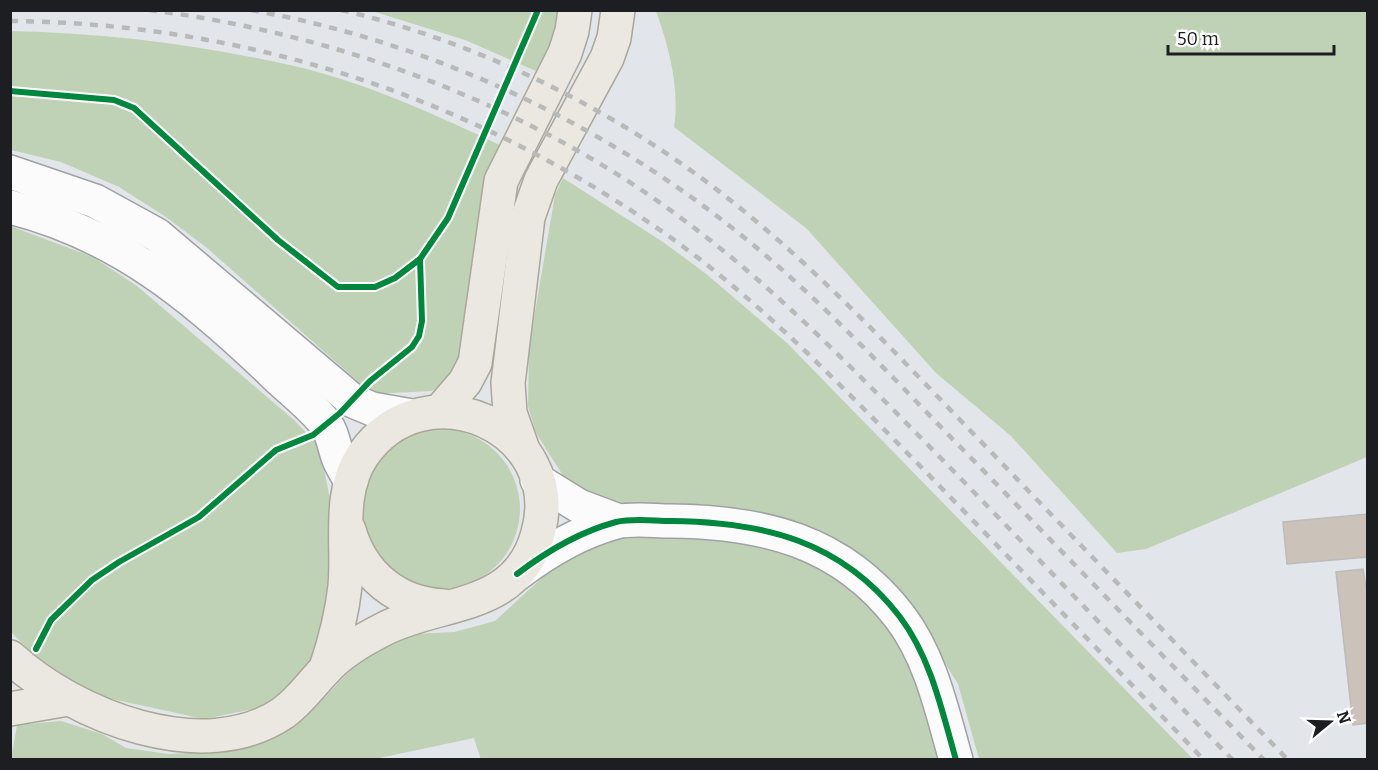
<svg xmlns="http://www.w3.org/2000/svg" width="1378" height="770" font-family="Bitter,serif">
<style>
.green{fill:#c0d2b6}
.building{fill:#cbc2ba;stroke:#bcbcbc;stroke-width:1.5}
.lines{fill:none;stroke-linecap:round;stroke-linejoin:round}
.minor-casing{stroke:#9fa1a4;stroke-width:36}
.major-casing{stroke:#aaa79a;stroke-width:36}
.minor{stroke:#fbfbfc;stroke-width:33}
.major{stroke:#eae8e0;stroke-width:33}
.rail{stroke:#b8b9b9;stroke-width:4.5;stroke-dasharray:8 8;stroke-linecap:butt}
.cycleway-casing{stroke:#fff;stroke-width:10}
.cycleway{stroke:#00873e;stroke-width:6}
</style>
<rect width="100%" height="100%" fill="#e2e5e9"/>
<!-- green -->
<g class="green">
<path d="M372 11H563L545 75 465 40Z"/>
<path d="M656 11H1367V457L1146 549 1117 553 1011 436 936 373 806 228 674 127C680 89 669 47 656 11Z"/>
<path d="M11 31C106 33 201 45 294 66 367 83 436 115 502 146L461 362 440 386 432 391 372 394 207 248 166 217 119 187 61 162 11 150Z"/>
<path d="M563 178 663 242 705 273 787 343 1193 759H979L958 684 911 608 787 521 735 508 621 504 599 501 567 482 536 433 528 406 529 347 555 195Z"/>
<path d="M10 226 93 257 137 286 294 420 320 447 338 543 327 642 304 677 259 708 204 719 98 696 39 660 11 632Z"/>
<circle cx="440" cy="509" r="80"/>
<path d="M643 536C675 537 712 534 744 539 818 552 887 606 917 676 928 701 933 732 940 759L481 760 474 738 370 760H11L17 725 61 721 102 734 126 748 169 754 241 750 306 717 361 659 398 635 454 632 495 621 557 564 590 544 617 537Z"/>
</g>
<!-- building -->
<g class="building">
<path d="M1368 514V557L1287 564 1283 522Z"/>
<path d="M1363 569 1368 600V723L1353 725 1336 572Z"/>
</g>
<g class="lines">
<!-- minor casing -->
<g class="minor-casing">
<g id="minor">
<path d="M10 172 95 201 157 235 353 401 372 409 412 416"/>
<path d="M10 207C118 234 194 297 272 372 289 389 310 404 325 423 332 431 334 446 338 457 341 465 346 473 351 481"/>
<path d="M537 480 579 506 619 521"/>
<path d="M517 574C547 551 579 532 616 522 633 518 654 521 671 521 762 522 841 540 900 617 931 658 942 711 956 760"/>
</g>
</g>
<!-- major casing -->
<g class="major-casing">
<g id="major">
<path d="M440 411 465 382 475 363 501 181 565 53 572 31 575 10"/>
<path d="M523 450 510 413 508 383 528 217 541 180 607 58 614 38 618 10"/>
<path d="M349 530C362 575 397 604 444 606"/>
<path d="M10 657C74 716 204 767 283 713 301 700 311 684 326 669 341 652 366 638 386 628 444 600 518 610 538 533 567 428 425 365 363 455 337 492 349 544 345 586 342 614 335 641 326 668"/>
<path d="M10 709 68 699"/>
</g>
</g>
<!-- minor -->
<use href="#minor" class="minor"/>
<!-- major -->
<use href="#major" class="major"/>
<!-- rail -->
<g class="rail">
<path d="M149 10C335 33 530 105 681 218 771 284 848 364 926 443 1029 548 1129 655 1233 760"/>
<path d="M251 10C446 45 631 136 779 267 848 328 911 397 976 463 1072 562 1168 661 1264 760"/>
<path d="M341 10C490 45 634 119 751 217 838 289 914 373 993 454 1091 556 1190 658 1288 760"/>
<path d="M10 21C246 23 474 98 667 235 762 302 843 388 925 471 1018 567 1111 663 1204 760"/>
</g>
<!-- cycleway casing -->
<g class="cycleway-casing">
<g id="cycleway">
<path d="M10 91 114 100 134 108 278 240 338 287H375L395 278 420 259"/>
<path d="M517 574C547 551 579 532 616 522 633 518 654 521 671 521 762 522 841 540 900 617 931 658 942 711 956 760"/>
<path d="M36 649 51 620 92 580 119 562 199 517 276 450 313 435 340 413 370 381 412 347 419 336 422 321 420 259 448 218 538 10"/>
</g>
</g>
<!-- cycleway -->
<use href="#cycleway" class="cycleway"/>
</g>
<!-- border -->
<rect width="1378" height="770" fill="none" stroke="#1d1e21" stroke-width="24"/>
<!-- north arrow -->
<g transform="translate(1330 722) rotate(71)" stroke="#ffffff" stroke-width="4.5" paint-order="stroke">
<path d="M0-4.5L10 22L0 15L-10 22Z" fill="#1d1e21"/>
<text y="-9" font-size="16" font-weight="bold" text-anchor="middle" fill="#1d1e21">N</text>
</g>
<!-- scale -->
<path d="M1168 45v9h166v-9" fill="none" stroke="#1d1e21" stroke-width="3"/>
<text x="1177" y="45" font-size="18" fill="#1d1e21" stroke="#ffffff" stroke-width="4.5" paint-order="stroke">50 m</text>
</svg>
